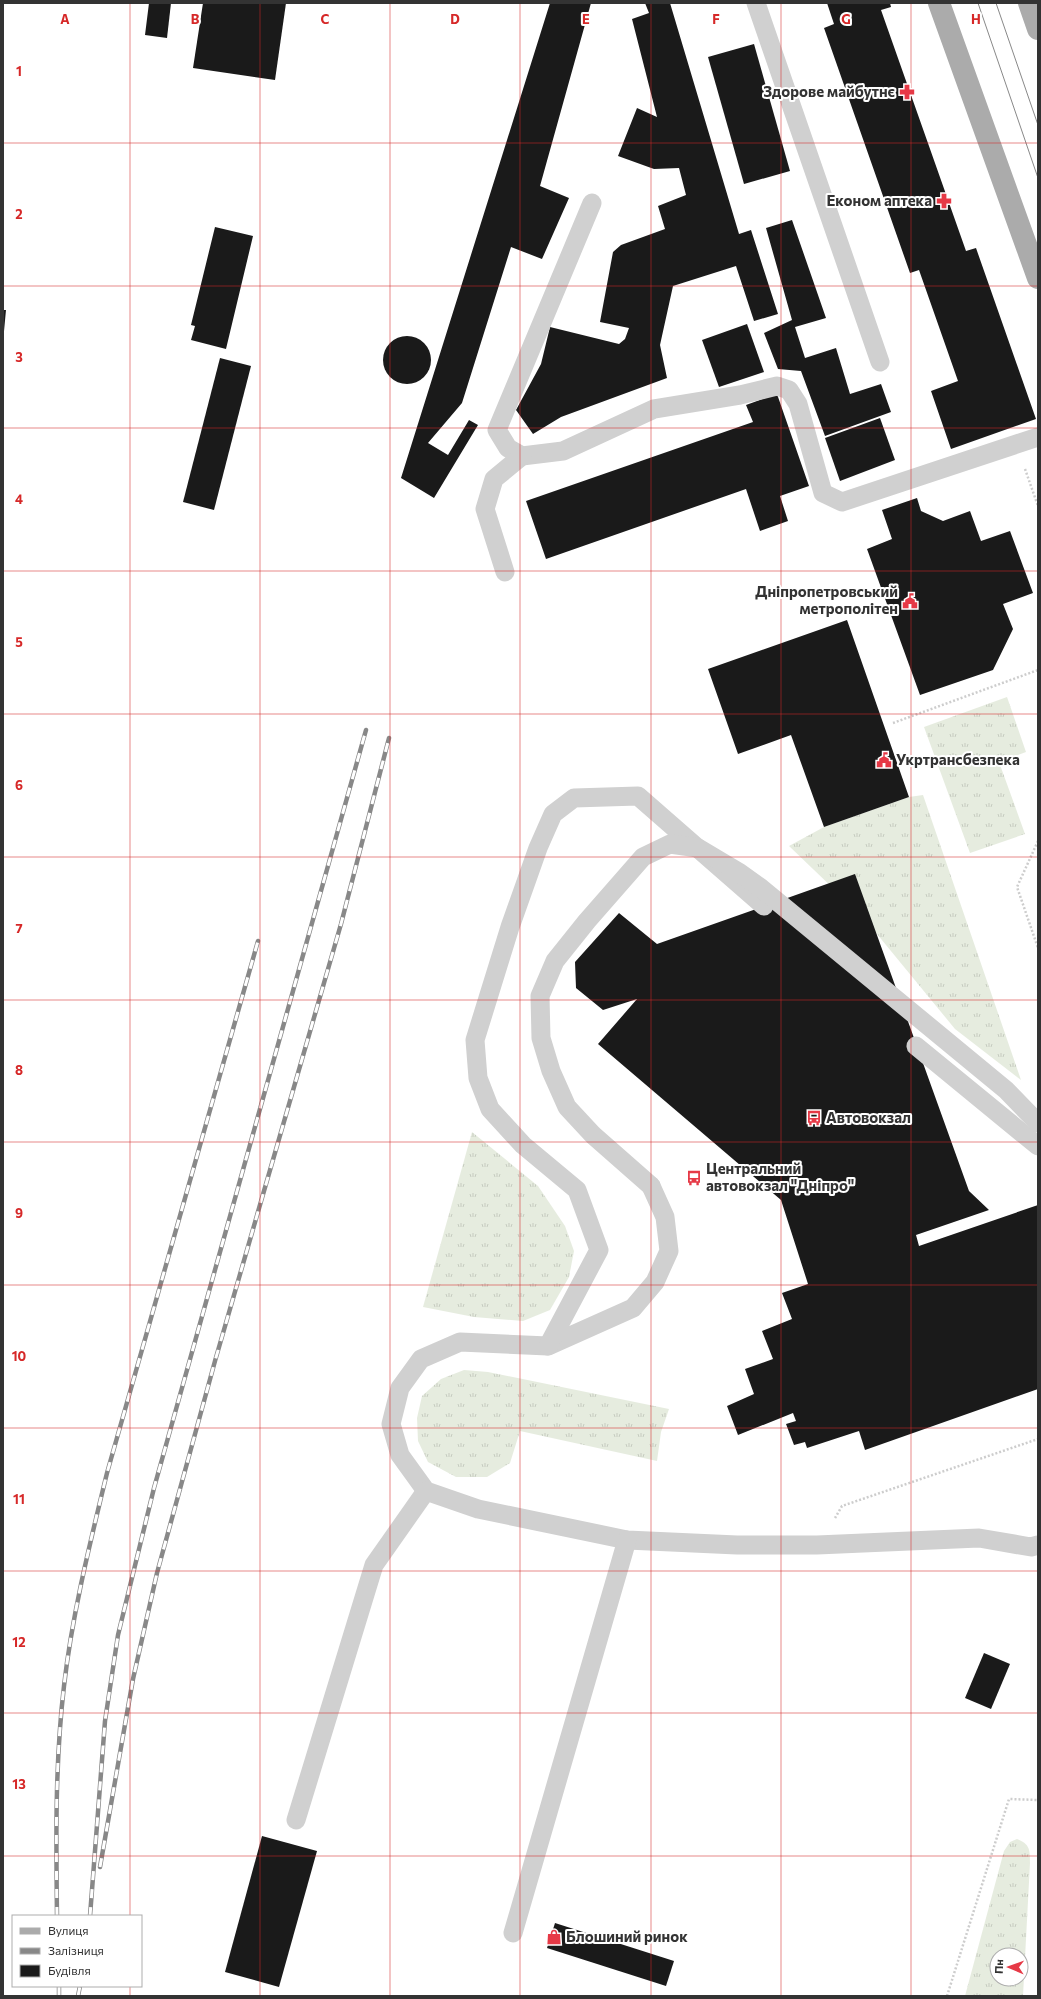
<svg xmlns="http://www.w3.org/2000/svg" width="1041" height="1999" font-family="Commissioner,sans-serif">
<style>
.grass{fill:url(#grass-tufts);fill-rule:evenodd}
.building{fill:#1a1a1a}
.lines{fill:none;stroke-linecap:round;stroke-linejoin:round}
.path{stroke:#cdcdcd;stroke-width:2.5;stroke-dasharray:2 2;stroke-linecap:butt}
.service{stroke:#d0d0d0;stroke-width:19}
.primary{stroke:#ababab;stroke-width:22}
.tram{stroke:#888;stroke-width:1}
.rail-casing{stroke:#888;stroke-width:4.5}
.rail{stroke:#fff;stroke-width:3;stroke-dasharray:9;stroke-linecap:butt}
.service-bridge{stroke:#d0d0d0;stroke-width:19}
.grid{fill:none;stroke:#d62828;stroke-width:1;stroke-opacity:0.55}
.labels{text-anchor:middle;stroke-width:4;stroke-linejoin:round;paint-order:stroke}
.poi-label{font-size:15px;font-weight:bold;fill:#333;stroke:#fff;text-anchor:start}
.grid-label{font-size:13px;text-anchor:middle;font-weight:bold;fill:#d62828;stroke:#fff;stroke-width:4;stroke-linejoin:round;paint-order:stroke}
</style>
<defs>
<pattern id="grass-tufts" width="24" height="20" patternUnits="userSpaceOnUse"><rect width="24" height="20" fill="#e6ecdf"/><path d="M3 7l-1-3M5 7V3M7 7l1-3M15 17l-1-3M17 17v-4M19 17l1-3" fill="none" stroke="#c6cbc0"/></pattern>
</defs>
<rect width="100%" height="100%" fill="#fff"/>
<!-- grass -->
<g class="grass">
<path d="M1007 697 1026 752 999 762 1025 834 970 853 924 727Z"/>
<path d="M923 795 1021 1080 955 1029 863 917 789 846 824 827 909 797Z"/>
<path d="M472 1132 538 1186 565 1226 574 1251 569 1277 550 1310 523 1321 474 1317 423 1307Z"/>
<path d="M464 1370 488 1372 669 1409 661 1432 657 1461 520 1431 510 1463 487 1477H456L428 1462 418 1441 417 1418 422 1396 441 1379Z"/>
<path d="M1017 1839C1030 1844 1030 1850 1030 1863L1023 1996H965L1004 1851 1010 1842ZM997 1955H1021V1979H997Z"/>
</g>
<!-- building -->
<g class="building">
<path d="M149 3H171L167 38 145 35Z"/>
<path d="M203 3H286L275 80 193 68Z"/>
<path d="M550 3H591L540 186 569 198 542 259 511 247 462 403 428 443 448 455 469 420 478 425 434 498 401 478Z"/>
<path d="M645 3H670L739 234 751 230 778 314 754 321 736 266 673 286 660 345 667 378 561 417 533 434 516 410 541 364 550 327 619 344 625 339 629 328 600 322 613 252 621 245 665 229 658 206 686 195 679 168 654 169 618 156 637 108 657 117 632 19 649 13Z"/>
<path d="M827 3H890L891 7 881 10 966 251 976 248 1036 419 951 449 931 391 958 381 919 270 910 273 824 28 834 24Z"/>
<path d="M754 44 790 171 744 184 708 57Z"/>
<path d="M792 220 826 318 795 327 805 358 836 348 850 394 881 384 891 412 825 436 801 371 778 369 764 333 792 320 766 228Z"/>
<path d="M215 227 253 236 226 349 191 340 195 326 191 325Z"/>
<path d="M3 310H6L4 331H3Z"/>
<path d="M747 324 764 372 719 387 702 340Z"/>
<circle cx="407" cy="360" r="24"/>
<path d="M220 358 251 366 214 510 183 502Z"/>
<path d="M777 394 809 486 780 496 788 521 760 531 746 489 546 559 526 501 753 422 746 405Z"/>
<path d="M880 418 895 460 840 481 825 438Z"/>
<path d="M917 498 921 511 943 521 970 511 981 541 1010 531 1033 593 1003 604 1013 629 993 670 920 695 867 549 892 539 882 510Z"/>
<path d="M847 620 909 797 824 827 791 735 738 754 708 669Z"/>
<path d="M855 874 969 1191 989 1210 916 1235 919 1246 1038 1205V1389L865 1450 859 1431 807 1448 805 1442 794 1445 786 1424 796 1421 793 1413 738 1435 727 1406 754 1394 745 1369 773 1359 762 1331 792 1319 782 1293 808 1284 781 1200 598 1044 637 999 603 1010 576 988 575 962 619 913 657 944Z"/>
<path d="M984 1653 1010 1664 991 1709 965 1698Z"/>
<path d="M262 1836 317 1851 279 1987 225 1972Z"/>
<path d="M555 1923 674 1961 666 1986 547 1948Z"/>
</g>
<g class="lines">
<!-- path -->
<g class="path">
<path d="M1025 469 1038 506"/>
<path d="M893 723 1038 670"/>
<path d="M1038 841 1017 887 1038 948"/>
<path d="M835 1518 842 1506 1038 1439"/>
<path d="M947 1996 1009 1799 1038 1800"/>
</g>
<!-- service -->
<g class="service">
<path d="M756 3 880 362"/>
<path d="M592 203 497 430 508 448 522 456 563 451 654 409 740 395 777 386 789 390 798 404 823 493 842 502 1038 437"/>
<path d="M505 572 485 509 494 479 522 456"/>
<path d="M916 1046 1038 1146"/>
<path d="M651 1186 665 1217 669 1251 655 1282 633 1308 548 1346 460 1342 421 1359 400 1388 391 1424 400 1455 426 1491 478 1509 627 1540 737 1545H817L979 1538 1031 1547 1038 1545"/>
<path d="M548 1346 599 1250 577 1190 523 1145 490 1109 478 1078 475 1040 510 927 538 848 553 814 574 798 638 796 764 906"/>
<path d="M296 1820 374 1565 426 1491"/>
<path d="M513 1933 627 1540"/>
</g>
<!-- primary -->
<g class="primary">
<path d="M939 3 1038 278"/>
<path d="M1029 3 1038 29"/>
</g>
<!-- tram -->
<g class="tram">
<path d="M978 3 1038 178"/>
<path d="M996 3 1038 125"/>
</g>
<!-- rail casing -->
<g class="rail-casing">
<g id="rail">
<path d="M100 1867 133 1679 157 1573 215 1361 341 924 389 738"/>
<path d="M57 1916C56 1840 55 1762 64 1686 72 1615 90 1543 107 1473L258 941"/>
<path d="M90 1916 105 1721 118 1635 154 1488 366 730"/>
<path d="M59 1986V1996"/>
<path d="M78 1996 80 1986"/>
</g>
</g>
<!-- rail -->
<use href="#rail" class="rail"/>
<!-- service-bridge -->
<path class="service-bridge" d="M651 1186 593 1135 567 1107 551 1071 541 1038 540 996 555 961 587 921 643 857 670 844 698 848 740 873 761 888 1006 1090 1038 1123"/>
</g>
<!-- grid -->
<path class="grid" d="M130 3V1916M260 3V1996M390 3V1996M520 3V1996M651 3V1996M781 3V1996M911 3V1996M3 143H1038M3 286H1038M3 428H1038M3 571H1038M3 714H1038M3 857H1038M3 1000H1038M3 1142H1038M3 1285H1038M3 1428H1038M3 1571H1038M3 1713H1038M3 1856H1038M130 1986V1996"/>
<!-- icons -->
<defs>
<g id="pharmacy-bare" transform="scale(1.2)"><path d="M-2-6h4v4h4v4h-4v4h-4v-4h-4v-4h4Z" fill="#e63946" stroke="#fff" stroke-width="2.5" paint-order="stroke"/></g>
<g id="civic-bare" transform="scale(1.2)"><path d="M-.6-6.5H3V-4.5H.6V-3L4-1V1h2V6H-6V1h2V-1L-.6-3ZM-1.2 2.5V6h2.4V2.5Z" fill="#e63946" stroke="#fff" stroke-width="2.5" paint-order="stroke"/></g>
<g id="bus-bare" transform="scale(1.2)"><path d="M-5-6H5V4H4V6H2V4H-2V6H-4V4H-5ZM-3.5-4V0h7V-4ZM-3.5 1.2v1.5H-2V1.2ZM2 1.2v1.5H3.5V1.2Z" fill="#e63946" stroke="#fff" stroke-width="2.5" paint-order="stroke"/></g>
<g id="shop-bare" transform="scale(1.2)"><path d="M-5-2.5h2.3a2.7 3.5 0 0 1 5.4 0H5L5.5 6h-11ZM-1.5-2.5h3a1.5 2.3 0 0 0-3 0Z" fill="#e63946" stroke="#fff" stroke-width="2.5" paint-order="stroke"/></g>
</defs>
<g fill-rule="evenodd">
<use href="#pharmacy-bare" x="907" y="92"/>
<use href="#pharmacy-bare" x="944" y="201"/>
<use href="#civic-bare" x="910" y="601"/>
<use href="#civic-bare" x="884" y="760"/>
<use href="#bus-bare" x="814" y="1118"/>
<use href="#bus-bare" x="694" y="1178"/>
<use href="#shop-bare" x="554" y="1937"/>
</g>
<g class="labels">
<!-- poi labels -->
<g class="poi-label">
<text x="895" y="97" text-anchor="end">Здорове майбутнє</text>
<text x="932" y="206" text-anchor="end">Економ аптека</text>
<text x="898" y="597" text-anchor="end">Дніпропетровський<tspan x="898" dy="17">метрополітен</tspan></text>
<text x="896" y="765">Укртрансбезпека</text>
<text x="826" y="1123">Автовокзал</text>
<text x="706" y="1174">Центральний<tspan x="706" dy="17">автовокзал "Дніпро"</tspan></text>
<text x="566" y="1942">Блошиний ринок</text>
</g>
</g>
<g class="grid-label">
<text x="65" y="24">A</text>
<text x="195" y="24">B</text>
<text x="325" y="24">C</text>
<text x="455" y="24">D</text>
<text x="586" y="24">E</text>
<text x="716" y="24">F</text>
<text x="846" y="24">G</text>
<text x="976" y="24">H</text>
<text x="19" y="76">1</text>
<text x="19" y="219">2</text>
<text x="19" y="362">3</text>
<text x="19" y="504">4</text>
<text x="19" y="647">5</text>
<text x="19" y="790">6</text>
<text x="19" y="933">7</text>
<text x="19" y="1075">8</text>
<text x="19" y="1218">9</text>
<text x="19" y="1361">10</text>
<text x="19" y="1504">11</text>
<text x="19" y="1647">12</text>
<text x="19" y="1789">13</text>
</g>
<!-- border -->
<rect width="1041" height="1999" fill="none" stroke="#333333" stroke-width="8"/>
<!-- legend -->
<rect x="12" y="1915" width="130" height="72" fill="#ffffff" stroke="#adadad"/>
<rect x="20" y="1928" width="20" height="6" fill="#ababab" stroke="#adadad"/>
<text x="48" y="1935" font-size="12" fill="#333333">Вулиця</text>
<rect x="20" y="1948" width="20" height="6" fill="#888888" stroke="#adadad"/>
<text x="48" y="1955" font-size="12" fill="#333333">Залізниця</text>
<rect x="20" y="1965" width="20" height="12" fill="#1a1a1a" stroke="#adadad"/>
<text x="48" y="1975" font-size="12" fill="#333333">Будівля</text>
<!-- north arrow -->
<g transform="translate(1009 1967) rotate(272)"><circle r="19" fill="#ffffff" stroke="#adadad"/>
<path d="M0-3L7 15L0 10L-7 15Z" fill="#e63946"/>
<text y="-6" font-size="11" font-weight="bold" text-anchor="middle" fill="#333333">Пн</text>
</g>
</svg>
